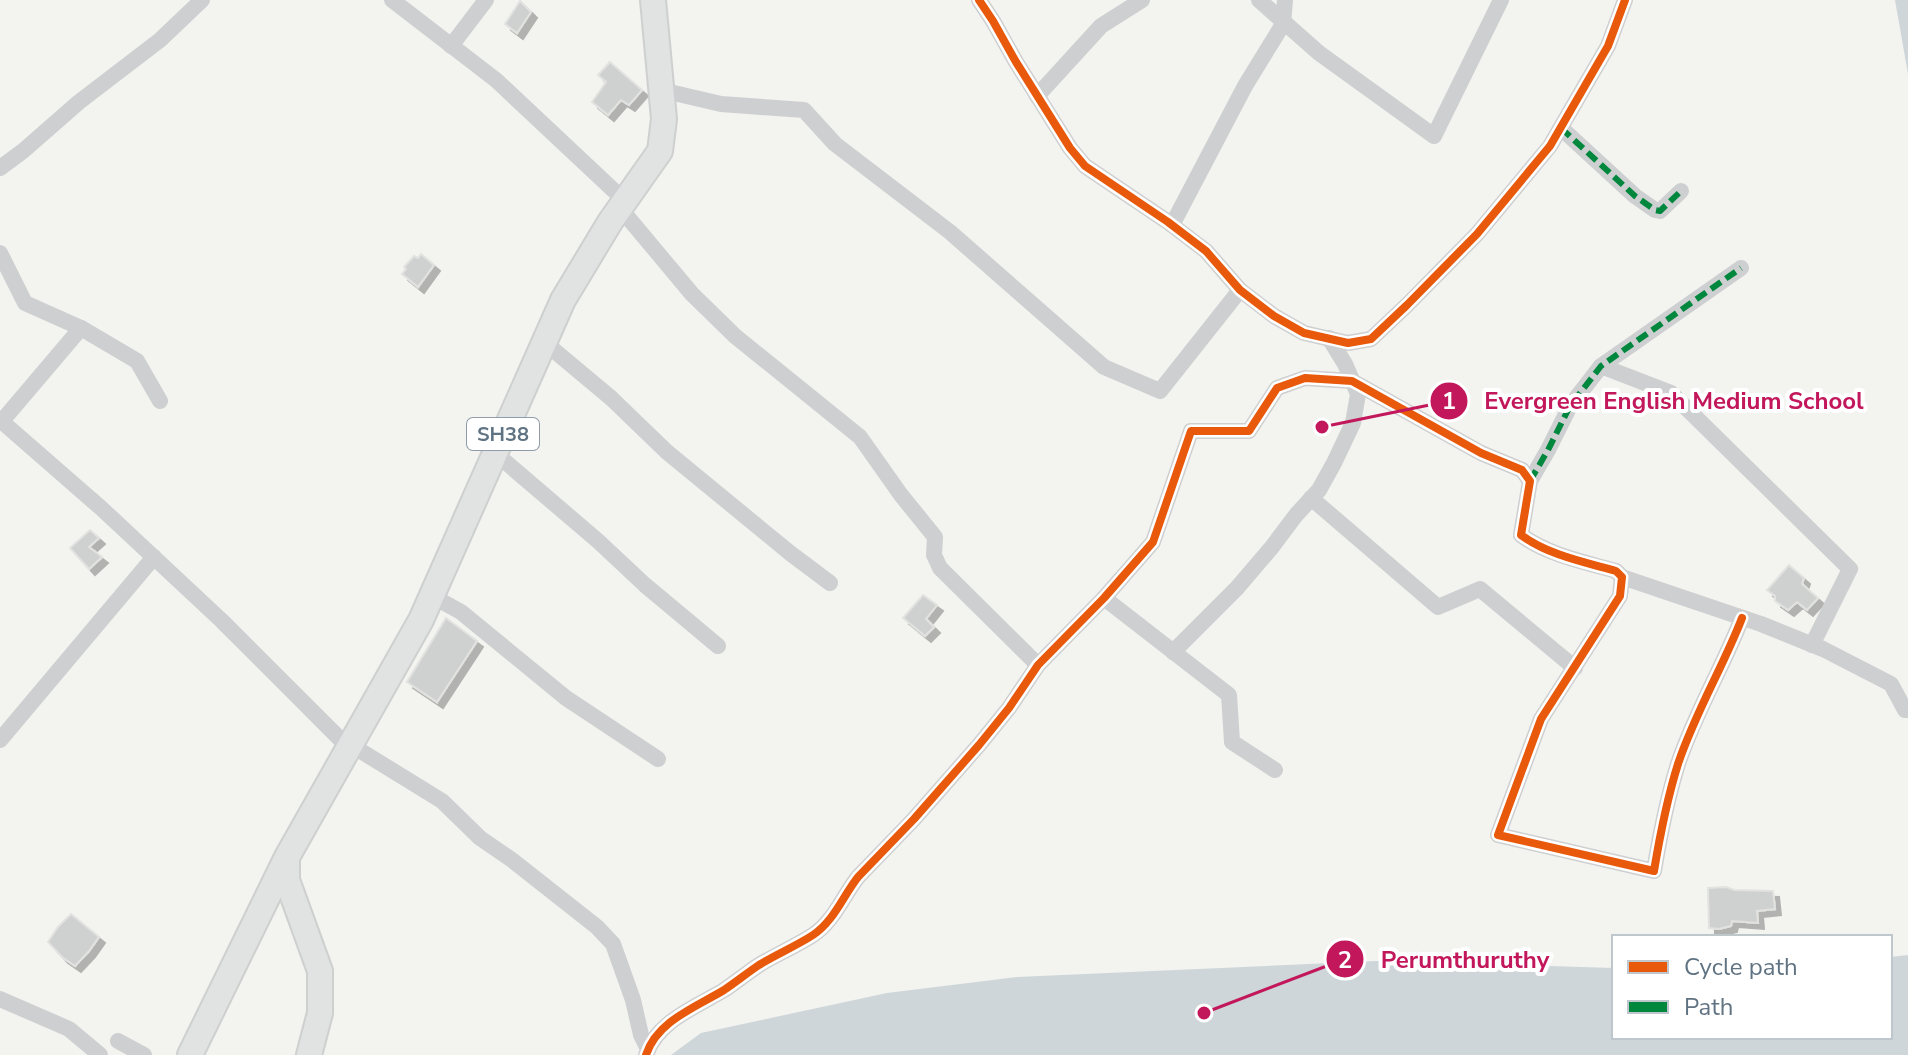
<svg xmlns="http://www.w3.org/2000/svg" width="1908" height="1055" font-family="'Nunito Sans',sans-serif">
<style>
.water{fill:#ced6d9}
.building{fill:#cfd0d0;stroke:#e2e2e0;stroke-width:2;filter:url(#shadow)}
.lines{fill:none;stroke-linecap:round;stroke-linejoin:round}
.primary-casing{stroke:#ced0d0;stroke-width:28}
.street{stroke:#cecfd0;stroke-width:16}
.primary{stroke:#e1e2e2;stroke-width:24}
.quiet{stroke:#00873e;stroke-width:6;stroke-dasharray:12 6;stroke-linecap:butt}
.cycleway-casing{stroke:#fff;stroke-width:13}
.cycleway{stroke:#e8590c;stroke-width:8}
.labels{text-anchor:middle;stroke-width:8;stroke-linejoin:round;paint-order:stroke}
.shield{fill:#fff;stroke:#909da8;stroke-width:2}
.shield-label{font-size:20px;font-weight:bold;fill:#607383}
.leader{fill:none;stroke:#c2185b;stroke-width:3}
.callout-dot{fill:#c2185b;stroke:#fff;stroke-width:3}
.mark-label{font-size:24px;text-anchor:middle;font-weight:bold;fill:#fff}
.callout-label{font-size:24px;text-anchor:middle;font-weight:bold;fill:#c2185b;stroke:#fff;stroke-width:8;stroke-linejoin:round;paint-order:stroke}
</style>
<defs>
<filter id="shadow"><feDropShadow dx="6" dy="6" stdDeviation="0" flood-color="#0004"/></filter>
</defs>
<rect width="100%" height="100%" fill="#f3f3f0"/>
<!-- water -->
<g class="water">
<path d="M1895 0H1908V74Z"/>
<path d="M1908 955V1055H671L701 1033 887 993 1017 977 1376 961 1614 968V1037H1890V957Z"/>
</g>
<!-- building -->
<g class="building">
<path d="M520 1 531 12 517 33 505 24Z"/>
<path d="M610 62 642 90 629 105 621 100 608 115 592 102 606 82 598 75Z"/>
<path d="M421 254 434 265 418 287 402 274 406 269 404 267 414 256 418 258Z"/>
<path d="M90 530 99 538 89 547 102 557 89 569 70 548Z"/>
<path d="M1789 565 1804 578 1802 584 1818 598 1807 610 1797 602 1788 610 1775 601V596L1767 590Z"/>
<path d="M923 595 937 605 926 619 934 627 925 636 903 618Z"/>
<path d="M446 618 477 641 437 702 407 682Z"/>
<path d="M1726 887 1734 890 1773 891 1775 909 1757 911 1758 923 1732 921 1731 926 1719 929 1709 928 1708 888Z"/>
<path d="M71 914 99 937 89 951 75 966 62 957 48 942 58 927Z"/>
</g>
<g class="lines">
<!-- primary casing -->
<g class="primary-casing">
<g id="primary">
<path d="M287 859V880L320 971V1013L309 1055"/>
<path d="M190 1055 287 857 421 620 563 300 610 222 660 151 664 119 653 0"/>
</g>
</g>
<!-- street -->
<g class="street">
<path d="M392 0 496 80 625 201"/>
<path d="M979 0 993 21 1016 62 1070 148 1085 166 1168 222 1206 251 1240 290 1274 316 1304 333 1348 343 1371 339 1407 305 1477 234 1550 146 1608 46 1625 0"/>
<path d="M1259 0 1319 53 1434 136 1501 0"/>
<path d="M451 46 486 0"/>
<path d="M661 90 721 104 804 110 835 144 950 232 1104 367 1160 391 1240 290"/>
<path d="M1037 96 1101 26 1142 0"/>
<path d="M1561 128 1635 196 1655 210 1660 211 1681 191"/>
<path d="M0 168 23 151 79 102 160 40 202 0"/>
<path d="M620 208 692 294 735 336 860 437 901 495 935 537 934 555 940 568 1038 665"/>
<path d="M1172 225 1245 86 1283 24 1285 0"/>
<path d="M0 253 25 303 81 328 137 361 160 401"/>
<path d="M544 342 611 398 667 452 790 553 830 583"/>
<path d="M1601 366 1671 393 1850 569 1812 645"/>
<path d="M0 420 101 508 222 621 349 748"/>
<path d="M2 421 81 328"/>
<path d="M495 453 598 541 645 585 718 646"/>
<path d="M1530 481 1548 450 1570 406 1601 366 1741 268"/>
<path d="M1311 498 1438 607 1480 589 1575 668"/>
<path d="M1622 577 1761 624 1823 649 1891 684 1905 710H1908"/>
<path d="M432 596 461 612 566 698 658 759"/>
<path d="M1104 598 1229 695 1232 742 1275 770"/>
<path d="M1173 652 1237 588 1272 547 1296 515 1319 490 1334 463 1353 423 1358 394 1345 364 1329 338"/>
<path d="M0 740 154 557"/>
<path d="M351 745 442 801 480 838 512 860 597 927 613 944 633 1000 641 1035 648 1049"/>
<path d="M0 999 69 1029 100 1055"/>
<path d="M118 1041 144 1055"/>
<path d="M646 1055C657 1021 696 1007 724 990 736 982 747 973 759 965 777 954 796 946 813 935 834 921 843 896 858 877L914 819 979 745 1009 708 1038 665 1104 598 1153 542 1191 431H1249L1277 388 1305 378 1352 381 1481 453 1522 470 1530 481 1521 535C1548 555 1584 562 1616 571L1622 577 1620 596 1541 719 1498 835 1654 871C1660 835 1667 799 1678 764 1695 713 1723 667 1742 618"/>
</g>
<!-- primary -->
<use href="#primary" class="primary"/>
<!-- quiet -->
<g class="quiet">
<path d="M1561 128 1635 196 1655 210 1660 211 1681 191"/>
<path d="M1530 481 1548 450 1570 406 1601 366 1741 268"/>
</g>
<!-- cycleway casing -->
<g class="cycleway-casing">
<g id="cycleway">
<path d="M979 0 993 21 1016 62 1070 148 1085 166 1168 222 1206 251 1240 290 1274 316 1304 333 1348 343 1371 339 1407 305 1477 234 1550 146 1608 46 1625 0"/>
<path d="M646 1055C657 1021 696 1007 724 990 736 982 747 973 759 965 777 954 796 946 813 935 834 921 843 896 858 877L914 819 979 745 1009 708 1038 665 1104 598 1153 542 1191 431H1249L1277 388 1305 378 1352 381 1481 453 1522 470 1530 481 1521 535C1548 555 1584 562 1616 571L1622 577 1620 596 1541 719 1498 835 1654 871C1660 835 1667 799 1678 764 1695 713 1723 667 1742 618"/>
</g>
</g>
<!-- cycleway -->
<use href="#cycleway" class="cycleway"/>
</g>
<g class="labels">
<!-- shield labels -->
<rect class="shield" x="467" y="418" width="72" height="32" rx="6"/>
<g class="shield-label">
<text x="503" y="441">SH38</text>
</g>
</g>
<!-- callouts -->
<path class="leader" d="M1322 427L1449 401M1204 1013L1345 959"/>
<g class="callout-dot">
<circle cx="1322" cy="427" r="8"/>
<circle cx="1204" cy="1013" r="8"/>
<circle cx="1449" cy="401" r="20"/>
<circle cx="1345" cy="959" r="20"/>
</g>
<g class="mark-label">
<text x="1449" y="409">1</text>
<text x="1345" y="968">2</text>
</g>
<g class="callout-label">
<text x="1674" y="409">Evergreen English Medium School</text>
<text x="1465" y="968">Perumthuruthy</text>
</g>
<!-- legend -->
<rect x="1612" y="935" width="280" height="104" fill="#ffffff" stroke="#bfc7cd" stroke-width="2"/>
<rect x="1628" y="961" width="40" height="12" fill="#e8590c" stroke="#bfc7cd" stroke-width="2"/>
<text x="1684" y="975" font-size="24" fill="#607383">Cycle path</text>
<rect x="1628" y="1001" width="40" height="12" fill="#00873e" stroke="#bfc7cd" stroke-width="2"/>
<text x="1684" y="1015" font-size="24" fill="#607383">Path</text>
</svg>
